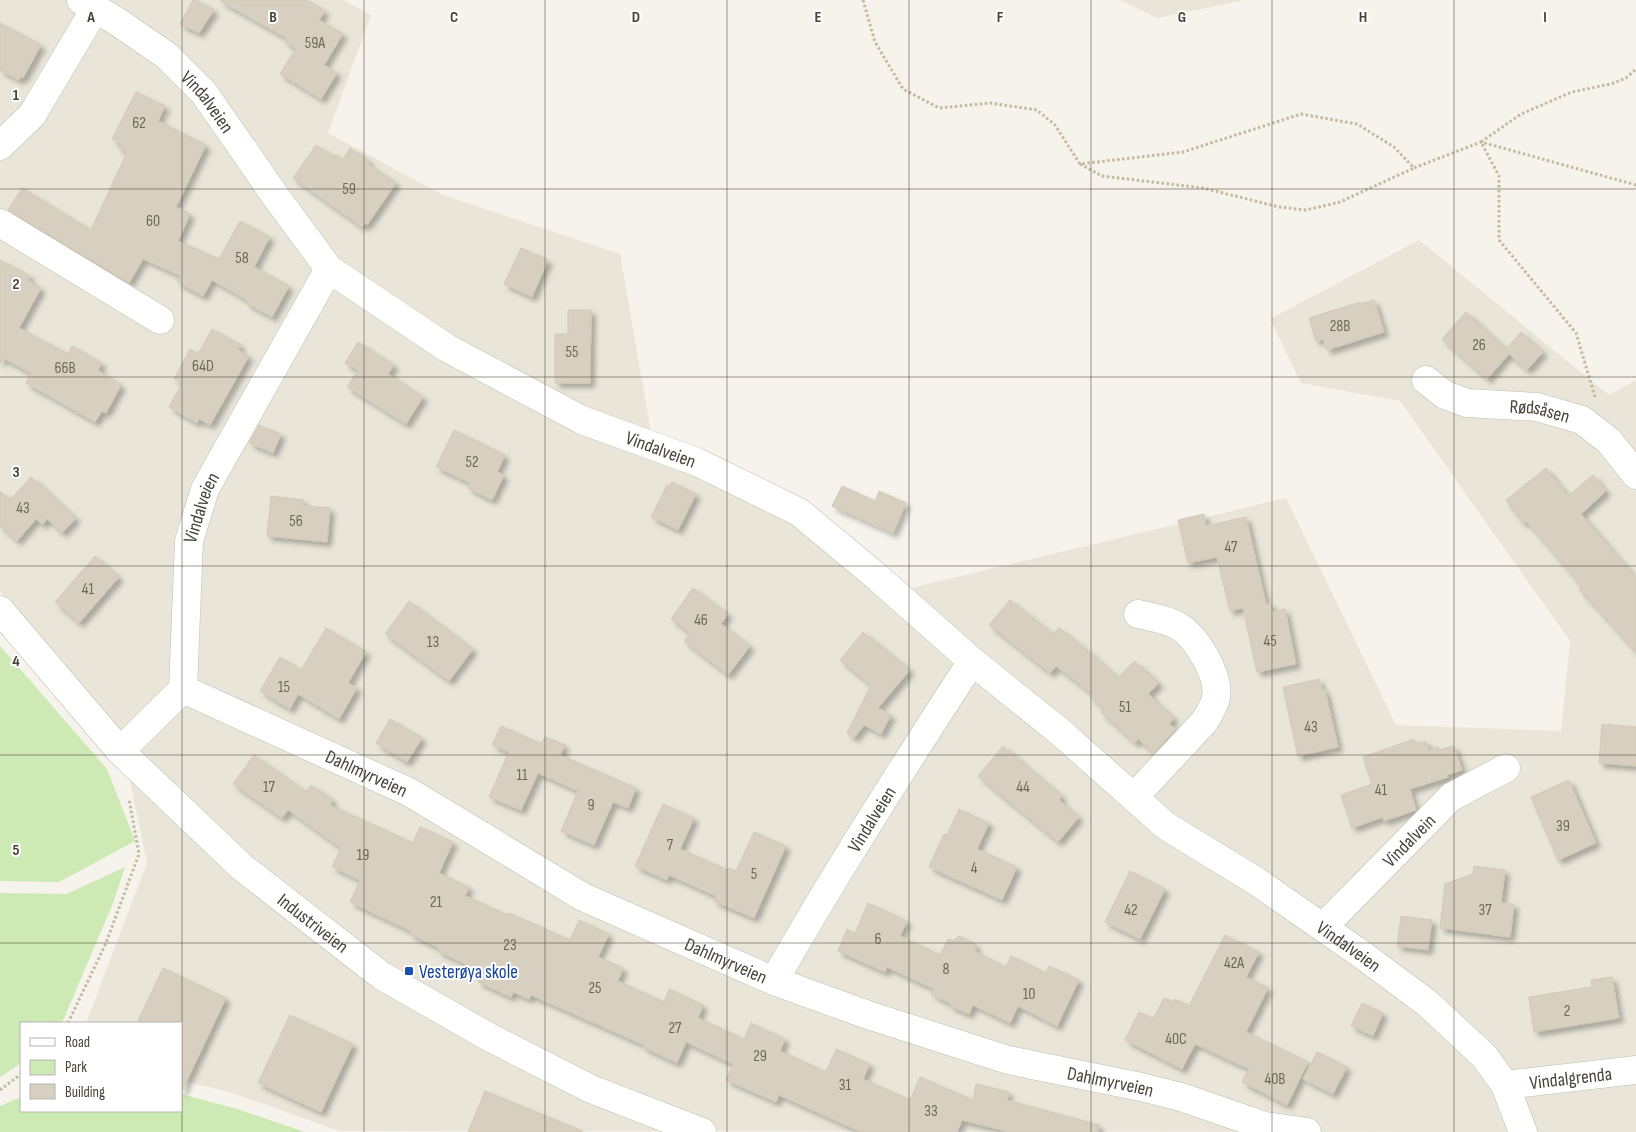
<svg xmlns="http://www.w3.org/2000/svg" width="1636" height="1132" font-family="'Sofia Sans Condensed',sans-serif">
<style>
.residential{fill:#e9e6d9}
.green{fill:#cde9b4}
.building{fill:#d7d0c0;stroke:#d2c9b3;filter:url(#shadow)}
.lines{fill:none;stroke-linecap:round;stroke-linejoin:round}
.street-casing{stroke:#c1bcad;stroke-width:29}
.path{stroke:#c3b99e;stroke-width:3;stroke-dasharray:2.5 2.5;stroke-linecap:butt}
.street{stroke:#fff;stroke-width:28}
.grid{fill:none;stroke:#4a4438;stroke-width:1;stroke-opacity:0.55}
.transit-dot{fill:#1a4fb4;stroke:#fff;stroke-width:2}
.labels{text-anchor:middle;stroke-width:4;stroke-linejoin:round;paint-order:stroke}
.number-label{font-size:16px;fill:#6d675a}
.street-label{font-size:19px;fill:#4a4438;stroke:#fff}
.transit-label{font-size:19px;fill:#164399;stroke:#fff;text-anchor:start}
.grid-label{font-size:16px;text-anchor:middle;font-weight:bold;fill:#4a4438;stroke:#fff;stroke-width:4;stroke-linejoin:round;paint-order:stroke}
</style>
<defs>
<filter id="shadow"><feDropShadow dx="4.5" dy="4.5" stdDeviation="2.5" flood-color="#0004"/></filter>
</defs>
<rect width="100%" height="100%" fill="#f5f3eb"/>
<!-- residential -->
<g class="residential">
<path d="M0 0H344L371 15 328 133 443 195 620 254 652 438 816 516 911 588 1286 498 1396 725 1561 731 1570 641 1400 401 1301 383 1270 319 1419 240 1609 395 1636 380V1132L339 1131 229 1092 181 1080V1023H86L147 863 125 757 0 591Z"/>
<path d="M1120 0H1245L1157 18Z"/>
</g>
<!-- green -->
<g class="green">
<path d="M0 646 107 769 135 841 59 882 0 881Z"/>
<path d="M125 867 113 903 62 1023H21V1063L0 1077V893L67 894Z"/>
<path d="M181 1094 237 1109 305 1132H0V1106L21 1097V1111H181Z"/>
</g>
<!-- building -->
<g class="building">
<path d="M193 0H196L214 10 199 33 180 24Z"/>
<path d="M219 0H307L325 11 319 20 343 34 324 65 337 73 321 99 280 74 296 48 284 41 286 38Z"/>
<path d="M0 23 41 45 23 78 21 77 19 80 0 70Z"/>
<path d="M136 92 165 106 158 121 206 145 176 207 190 214 178 241 219 259 240 221 270 237 254 267 289 286 272 317 246 303 247 300 212 280 203 296 177 282 181 276 143 259 129 283 8 210 22 188 91 230 127 152 118 148 120 143 112 139Z"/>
<path d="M316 145 334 157 336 154 343 159 350 148 370 162 368 164 396 183 367 225 365 223 362 227 293 178Z"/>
<path d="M521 248 548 260 532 297 504 284Z"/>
<path d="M0 260 30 276 28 280 41 288 19 328 68 354 72 346 102 363 98 370 121 385 106 413 102 411 95 422 26 383 31 373 3 358 0 364Z"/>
<path d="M1374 300 1384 332 1327 350 1323 339 1316 341 1309 318 1360 302 1361 304Z"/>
<path d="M568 310H591L590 383H555V334H568Z"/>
<path d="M1466 312 1506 349 1521 332 1543 352 1527 370 1509 354 1487 379 1442 339Z"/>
<path d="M212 329 241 345 238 350 249 356 210 425 199 419 197 423 169 407 182 383 174 379 190 349 198 354Z"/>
<path d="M358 342 394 365 388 374 423 397 406 424 347 387 358 370 345 363Z"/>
<path d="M259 425 281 434 273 453 249 443Z"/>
<path d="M454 430 505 455 497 472 504 475 492 500 468 488 470 483 436 467Z"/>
<path d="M1546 468 1568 496 1593 475 1606 491 1581 514 1636 578V652L1579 589 1582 587 1570 572 1526 521 1523 523 1506 500Z"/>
<path d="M31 477 76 518 62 533 47 519 42 525 36 519 17 541 0 526V491L10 500Z"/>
<path d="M672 482 696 494 678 530 651 517 667 485 670 486Z"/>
<path d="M842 486 875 501 879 491 906 503 893 533 832 506Z"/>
<path d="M271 496 304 500 303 506 330 508 327 542 267 536Z"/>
<path d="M1204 514 1206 526 1246 517 1266 604 1271 603 1273 612 1285 609 1296 664 1257 672 1243 608 1230 611 1217 557 1188 563 1178 520Z"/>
<path d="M95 556 119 577 79 623 55 602Z"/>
<path d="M693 588 728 614 721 624 750 646 728 675 684 641 690 633 671 619Z"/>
<path d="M1010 600 1053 634 1059 628 1093 655 1118 678 1134 661 1159 683 1148 694 1174 718 1169 724 1176 729 1154 753 1138 739 1135 743 1101 712 1104 709 1090 697 1092 694 1056 666 1050 673 989 625Z"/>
<path d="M409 601 473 649 449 681 385 634Z"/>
<path d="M326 628 366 652 348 683 357 688 339 719 298 694 290 709 260 691 280 657 301 670Z"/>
<path d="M863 632 910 670 878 708 891 715 881 734 864 725 854 738 847 733 871 685 840 660Z"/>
<path d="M1319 679 1322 690H1325L1338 747 1298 756 1283 687Z"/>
<path d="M390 719 422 738 407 762 376 743Z"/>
<path d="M1602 724 1636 727V766L1599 763Z"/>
<path d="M501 726 542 744 545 737 565 745 560 755 636 788 628 808 613 802 594 845 561 831 578 791 538 773 521 810 489 797 509 752 492 745Z"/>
<path d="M1414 739 1416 744 1426 741 1429 750 1438 747 1439 750 1454 746 1462 770 1447 775 1448 777 1410 789 1416 810 1384 821 1383 817 1352 828 1341 795 1372 784 1363 757Z"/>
<path d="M1003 746 1062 796 1059 800 1079 817 1058 842 978 776Z"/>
<path d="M254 755 306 792 311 785 333 800 330 805 413 843 420 827 453 842 439 873 469 887 465 896 508 915 509 913 570 940 579 920 609 934 598 957 623 968 618 981 664 1002 669 989 703 1005 698 1018 744 1039 751 1023 785 1039 780 1051 826 1072 836 1049 870 1064 863 1079 910 1100 920 1077 973 1100 976 1084 1009 1092 1007 1100 1099 1125 1098 1132H1010L962 1120 957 1132H861L779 1095 776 1102 726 1080 733 1064 686 1042 677 1063 643 1047 644 1045 531 995 529 999 513 992 511 997 478 982 482 972 438 951 439 948 410 934 411 931 350 902 360 880 332 867 341 848 288 810 282 818 233 784Z"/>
<path d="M1569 780 1596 843 1558 860 1531 797Z"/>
<path d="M663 804 694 818 680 849 728 870 729 868 736 871 754 832 786 846 754 918 714 901 716 896 669 875 667 880 635 866Z"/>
<path d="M959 809 989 823 977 849 1017 867 1002 900 929 867 944 834 947 835Z"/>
<path d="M1474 866 1505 870 1501 903 1514 904 1510 937 1440 928 1445 884 1473 874Z"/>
<path d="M1130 871 1165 889 1140 939 1105 922Z"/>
<path d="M868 903 907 921 900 936 940 955 948 939 953 941 959 936 975 944 976 952 1006 967 1011 956 1046 973 1049 966 1079 980 1057 1026 1018 1006 1010 1023 973 1005 969 1014 950 1006 951 1004 931 994 934 989 887 967 885 972 838 951 847 929 855 933Z"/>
<path d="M1401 916 1432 920 1428 950 1397 946Z"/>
<path d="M1225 935 1259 952 1246 977 1268 988 1246 1032 1308 1062 1287 1105 1242 1082 1249 1069 1195 1044 1182 1069 1125 1040 1139 1012 1153 1019 1164 998 1173 1002 1175 999 1189 1006Z"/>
<path d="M163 968 226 998 181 1093V1023H137Z"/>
<path d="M1612 977 1619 1018 1534 1032 1529 997 1592 987 1591 980Z"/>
<path d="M1362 1003 1383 1013 1373 1036 1351 1026Z"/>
<path d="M290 1015 353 1044 321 1112 258 1083Z"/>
<path d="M1317 1052 1347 1067 1333 1094 1303 1079Z"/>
<path d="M485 1091 582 1131V1132H468Z"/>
</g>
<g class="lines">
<!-- street casing -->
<g class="street-casing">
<g id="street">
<path id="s1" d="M81 0 118 22 167 56 204 93 274 194 329 269 447 348 582 420 697 462 799 512 876 576 972 661 1059 731 1166 826 1256 881 1361 954 1427 1003 1484 1056 1505 1085 1523 1132"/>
<path d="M0 146 32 115 95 9"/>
<path d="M0 223 160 320"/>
<path id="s2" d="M1426 380 1445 395 1467 403 1537 407 1582 420 1609 441 1636 475"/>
<path id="s3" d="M0 610 120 751 243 868 382 976 489 1037 591 1089 702 1132"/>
<path id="s4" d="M183 689 409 792 583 897 774 981 868 1015 1008 1060 1141 1087 1181 1097 1265 1126 1307 1132"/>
<path id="s5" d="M120 751 183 689 189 541 205 489 329 269"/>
<path d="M1134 797 1204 722C1209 714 1214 707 1216 698 1220 676 1197 637 1178 626 1166 619 1151 617 1138 614"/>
<path id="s6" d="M1323 927 1451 797 1506 768"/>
<path id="s7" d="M774 981C836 872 904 766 972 661"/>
<path id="s8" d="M1505 1085 1636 1070"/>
</g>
</g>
<!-- path -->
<g class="path">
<path d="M863 0 875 42 903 89 939 108 990 103 1037 110 1055 125 1080 164 1183 152 1301 114 1357 124 1394 147 1414 168 1481 142 1636 185"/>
<path d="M1080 164 1102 176 1203 188 1279 207 1306 210 1340 202 1414 168"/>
<path d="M1595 397 1576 333 1499 240V176L1481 142 1521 114 1572 92 1611 84 1626 78 1636 69"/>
<path d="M68 1023 106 943 139 854 129 799"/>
<path d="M0 1090 21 1074"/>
</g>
<!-- street -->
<use href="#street" class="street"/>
</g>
<!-- grid -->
<path class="grid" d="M182 0V1132M364 0V1132M545 0V1132M727 0V1132M909 0V1132M1091 0V1132M1272 0V1132M1454 0V1132M0 189H1636M0 377H1636M0 566H1636M0 755H1636M0 943H1636"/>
<!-- markers -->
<rect class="transit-dot" x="404" y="966" width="10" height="10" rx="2.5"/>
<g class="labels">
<!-- number labels -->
<g class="number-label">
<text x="315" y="48">59A</text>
<text x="139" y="128">62</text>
<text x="349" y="194">59</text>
<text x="153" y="226">60</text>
<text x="242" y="263">58</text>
<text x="1340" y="331">28B</text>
<text x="1479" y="350">26</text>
<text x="572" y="357">55</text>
<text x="203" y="371">64D</text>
<text x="65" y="373">66B</text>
<text x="472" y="467">52</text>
<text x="23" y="513">43</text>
<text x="296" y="526">56</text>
<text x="1231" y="552">47</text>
<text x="88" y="594">41</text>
<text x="701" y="625">46</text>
<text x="1270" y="646">45</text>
<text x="433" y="647">13</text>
<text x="284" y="692">15</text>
<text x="1125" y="712">51</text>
<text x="1311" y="732">43</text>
<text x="522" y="780">11</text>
<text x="269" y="792">17</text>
<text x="1023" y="792">44</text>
<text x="1381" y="795">41</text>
<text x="591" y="810">9</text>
<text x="1563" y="831">39</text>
<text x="670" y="850">7</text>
<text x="363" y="860">19</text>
<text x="974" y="873">4</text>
<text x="754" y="879">5</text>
<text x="436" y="907">21</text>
<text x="1131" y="915">42</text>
<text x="1485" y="915">37</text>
<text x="878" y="944">6</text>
<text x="510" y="950">23</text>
<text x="1234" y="968">42A</text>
<text x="946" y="974">8</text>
<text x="595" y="993">25</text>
<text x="1029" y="999">10</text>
<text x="1567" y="1016">2</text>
<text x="675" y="1033">27</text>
<text x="1176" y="1044">40C</text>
<text x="760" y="1061">29</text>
<text x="1275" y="1084">40B</text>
<text x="845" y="1090">31</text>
<text x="931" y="1116">33</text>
</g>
<!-- street labels -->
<g class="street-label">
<text dy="7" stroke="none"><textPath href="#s1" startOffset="164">Vindalveien</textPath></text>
<text dy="7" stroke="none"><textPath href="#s2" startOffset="121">Rødsåsen</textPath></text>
<text dy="7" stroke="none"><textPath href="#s1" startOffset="750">Vindalveien</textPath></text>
<text dy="7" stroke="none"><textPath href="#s5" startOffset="272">Vindalveien</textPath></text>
<text dy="7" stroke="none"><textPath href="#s4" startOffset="202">Dahlmyrveien</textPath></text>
<text dy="7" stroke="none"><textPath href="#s7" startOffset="189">Vindalveien</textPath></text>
<text dy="7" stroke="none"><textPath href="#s6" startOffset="122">Vindalvein</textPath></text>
<text dy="7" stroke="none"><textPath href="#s3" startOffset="444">Industriveien</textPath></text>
<text dy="7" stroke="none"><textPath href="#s1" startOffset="1604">Vindalveien</textPath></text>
<text dy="7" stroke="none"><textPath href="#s4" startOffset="608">Dahlmyrveien</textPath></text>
<text dy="7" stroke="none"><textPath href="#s8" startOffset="66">Vindalgrenda</textPath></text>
<text dy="7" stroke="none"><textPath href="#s4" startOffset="1012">Dahlmyrveien</textPath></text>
</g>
<!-- transit labels -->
<g class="transit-label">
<text x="419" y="978">Vesterøya skole</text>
</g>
</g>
<g class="grid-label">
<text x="91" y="22">A</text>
<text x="273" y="22">B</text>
<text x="454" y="22">C</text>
<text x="636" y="22">D</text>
<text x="818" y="22">E</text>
<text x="1000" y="22">F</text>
<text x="1182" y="22">G</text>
<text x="1363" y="22">H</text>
<text x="1545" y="22">I</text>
<text x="16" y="100">1</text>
<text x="16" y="289">2</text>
<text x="16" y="477">3</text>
<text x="16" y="666">4</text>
<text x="16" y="855">5</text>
</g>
<!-- legend -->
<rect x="20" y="1022" width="162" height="90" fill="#ffffff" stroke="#b7b4af"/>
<rect x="30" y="1038" width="25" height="8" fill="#ffffff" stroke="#b7b4af"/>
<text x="65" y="1047" font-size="15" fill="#4a4438">Road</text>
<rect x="30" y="1060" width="25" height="15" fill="#cde9b4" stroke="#b7b4af"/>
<text x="65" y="1072" font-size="15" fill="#4a4438">Park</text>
<rect x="30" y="1084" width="25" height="15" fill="#d7d0c0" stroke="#b7b4af"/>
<text x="65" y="1097" font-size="15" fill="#4a4438">Building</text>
</svg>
